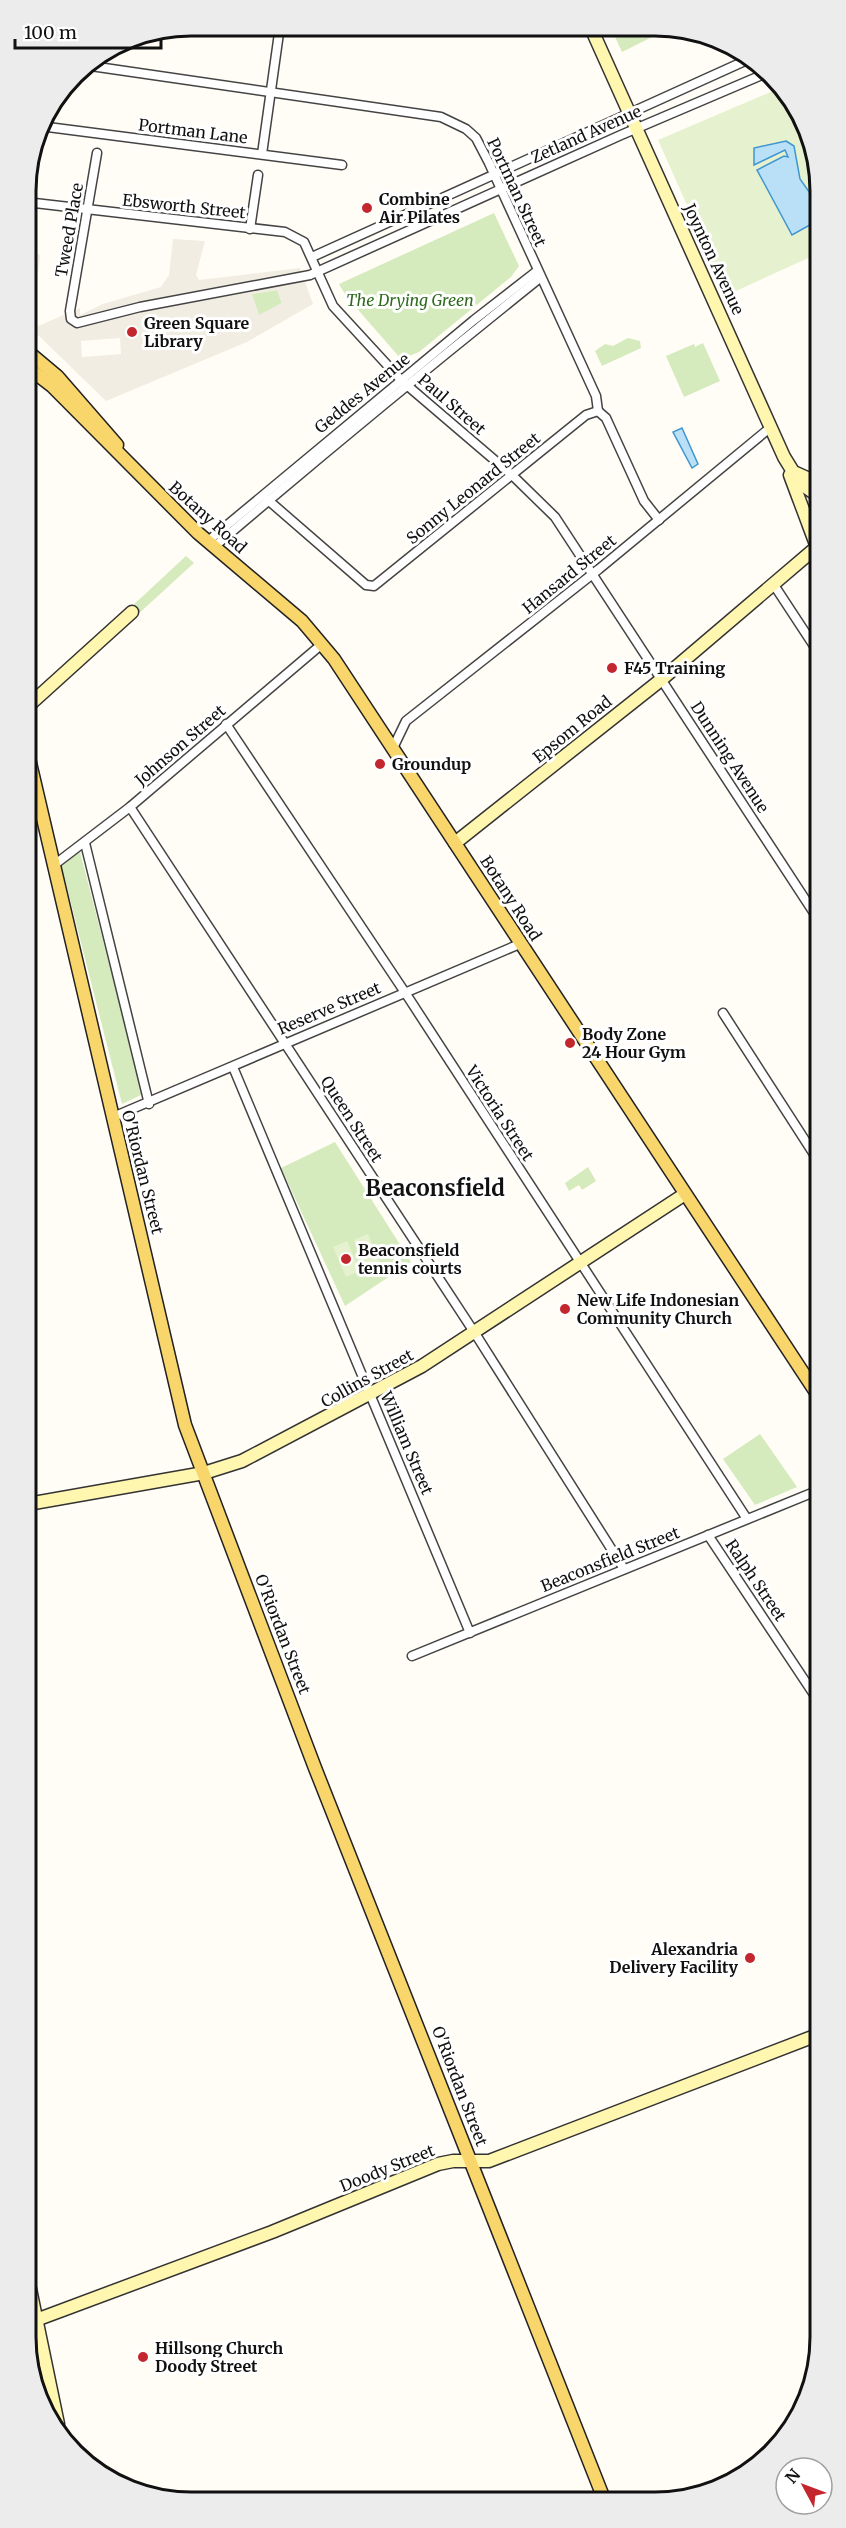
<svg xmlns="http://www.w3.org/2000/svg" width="846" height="2528" font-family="Merriweather,serif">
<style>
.green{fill:#d5ebbd}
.pitch{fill:#e6f2cf}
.plaza{fill:#f1ede2;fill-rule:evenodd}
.water{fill:#b9e0f7;stroke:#3f96cf;stroke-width:1.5}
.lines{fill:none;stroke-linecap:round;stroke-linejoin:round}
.street-casing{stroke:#444;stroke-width:11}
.secondary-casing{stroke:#333;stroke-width:15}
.primary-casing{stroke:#222;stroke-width:15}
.street{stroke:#fff;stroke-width:8}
.secondary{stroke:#fff6b0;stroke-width:12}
.primary{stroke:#f9d66b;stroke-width:12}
.poi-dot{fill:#c4262e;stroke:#fff;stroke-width:2}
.labels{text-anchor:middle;stroke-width:6;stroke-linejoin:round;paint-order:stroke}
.street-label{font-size:16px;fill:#111;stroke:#fff}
.poi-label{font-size:16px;font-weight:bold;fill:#111;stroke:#fff;text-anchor:start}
.park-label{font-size:16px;font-style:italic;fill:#2f6b1f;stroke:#fff}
.district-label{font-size:22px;font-weight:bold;fill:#111;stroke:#fff}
.rim{fill:none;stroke:#111;stroke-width:3}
</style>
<rect width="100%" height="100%" fill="#fffdf5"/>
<!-- green -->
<g class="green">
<path d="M611 28 653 29 656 35 622 52Z"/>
<path d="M494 213 519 266 511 277 419 352 401 359 346 296 339 284Z"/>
<path d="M277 290 282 303 259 316 251 294Z"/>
<path d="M628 338 640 341 641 348 602 366 595 351 605 344 613 346Z"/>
<path d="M703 343 720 381 684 397 666 356 694 344 695 347Z"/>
<path d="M186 556 194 563 136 616 129 609Z"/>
<path d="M80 852 143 1094 122 1104 60 860Z"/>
<path d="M335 1142 411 1262 345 1306 281 1168Z"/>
<path d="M588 1167 596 1181 582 1190 579 1185 569 1191 565 1183Z"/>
<path d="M760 1434 797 1487 755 1505 723 1459Z"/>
</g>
<!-- pitch -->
<g class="pitch">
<path d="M780 88 817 158V254L727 295 658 140Z"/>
<path d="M368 1234 380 1264 366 1270 354 1240Z"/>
<path d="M347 1241 360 1271 346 1277 333 1247Z"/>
</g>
<!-- plaza -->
<g class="plaza">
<path d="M173 239 205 241 196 275 199 280 300 268 313 304 247 342 106 401 38 335 34 337 26 333V327L38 326 80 308V315L103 304 161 287 169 275ZM277 290 282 303 259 315 252 294ZM120 338 121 354 82 357 81 341Z"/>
<path d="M26 252 39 254 40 257 35 297 26 304Z"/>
</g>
<!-- water -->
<g class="water">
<path d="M786 141 794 146 800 179 817 203V221L792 235 757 170 784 156 788 157 785 150 754 165V148Z"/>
<path d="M682 428 698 464 692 468 673 432Z"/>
</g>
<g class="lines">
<!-- street casing -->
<g class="street-casing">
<g id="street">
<path d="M84 65 441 117 466 129 476 138 489 163 596 396 598 411"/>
<path d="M40 126 342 165"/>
<path d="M97 153 70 311 71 319 77 323 140 307 310 275 621 135 769 72"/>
<path d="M262 154 280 26"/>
<path d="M26 202 285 232 304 242 333 306 402 381 512 475 555 517 818 919"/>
<path d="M250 229 258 175"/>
<path d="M312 257 747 60"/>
<path d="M598 411 606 418 644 501 659 520"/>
<path d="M268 500 366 585 374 586 586 415 598 411"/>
<path d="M208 541 474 320 537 271"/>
<path d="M215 546C322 455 430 366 540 278"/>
<path d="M774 585 818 652"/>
<path d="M226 724 410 1000 747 1519"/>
<path d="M393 748 406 721 599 569 771 427"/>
<path d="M130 807 478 1338 624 1569"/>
<path d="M85 843 149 1104"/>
<path d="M54 865 130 807 322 644"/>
<path d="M723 1013 819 1162"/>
<path d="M233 1067 470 1633"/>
<path d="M113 1117 522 943"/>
<path d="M808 1381 819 1373"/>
<path d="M708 1535 819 1702"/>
<path d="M412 1656 819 1490"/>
</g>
</g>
<!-- secondary casing -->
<g class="secondary-casing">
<g id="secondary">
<path d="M591 28 784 457 800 483 818 496"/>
<path d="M796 473 818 483"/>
<path d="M790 475 817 547"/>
<path d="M27 707 132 612"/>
<path d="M455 843 662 679 818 546"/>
<path d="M28 1504 204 1473 242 1461 422 1366 685 1194"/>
<path d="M29 2284 58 2424"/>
<path d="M36 2320 272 2232 438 2164 453 2161H489L820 2034"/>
</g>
</g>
<!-- primary casing -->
<g class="primary-casing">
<g id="primary">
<path d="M26 350 57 376 117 445"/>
<path d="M26 366 52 386 198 533 302 621 334 659 819 1397"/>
<path d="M27 750 185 1425 315 1768 604 2499"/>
</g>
</g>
<!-- street -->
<use href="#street" class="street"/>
<!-- secondary -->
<use href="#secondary" class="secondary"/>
<!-- primary -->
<use href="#primary" class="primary"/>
</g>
<!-- markers -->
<g class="poi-dot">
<circle cx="367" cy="208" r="6"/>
<circle cx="132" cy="332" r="6"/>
<circle cx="612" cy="668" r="6"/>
<circle cx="380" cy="764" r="6"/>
<circle cx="570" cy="1043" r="6"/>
<circle cx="346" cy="1259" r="6"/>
<circle cx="565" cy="1309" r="6"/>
<circle cx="750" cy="1958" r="6"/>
<circle cx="143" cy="2357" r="6"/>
</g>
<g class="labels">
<!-- street labels -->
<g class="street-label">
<text transform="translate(193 131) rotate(7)" y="6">Portman Lane</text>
<text transform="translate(586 134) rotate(-24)" y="6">Zetland Avenue</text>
<text transform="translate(517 192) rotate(65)" y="6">Portman Street</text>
<text transform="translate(184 206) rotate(6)" y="6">Ebsworth Street</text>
<text transform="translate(69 230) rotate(-80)" y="6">Tweed Place</text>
<text transform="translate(714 259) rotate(65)" y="6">Joynton Avenue</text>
<text transform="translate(362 393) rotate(-39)" y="6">Geddes Avenue</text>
<text transform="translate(452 404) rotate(41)" y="6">Paul Street</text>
<text transform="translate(473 488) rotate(-39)" y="6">Sonny Leonard Street</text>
<text transform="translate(208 517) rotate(42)" y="6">Botany Road</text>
<text transform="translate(569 574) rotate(-39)" y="6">Hansard Street</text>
<text transform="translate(572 729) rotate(-39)" y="6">Epsom Road</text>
<text transform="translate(180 745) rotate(-41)" y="6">Johnson Street</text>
<text transform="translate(730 757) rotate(57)" y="6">Dunning Avenue</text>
<text transform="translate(511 898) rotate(57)" y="6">Botany Road</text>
<text transform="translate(329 1008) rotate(-23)" y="6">Reserve Street</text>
<text transform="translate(500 1113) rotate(57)" y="6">Victoria Street</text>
<text transform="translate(352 1119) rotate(57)" y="6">Queen Street</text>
<text transform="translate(143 1172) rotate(76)" y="6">O'Riordan Street</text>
<text transform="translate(367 1378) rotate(-29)" y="6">Collins Street</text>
<text transform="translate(407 1443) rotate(67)" y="6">William Street</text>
<text transform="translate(610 1559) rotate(-22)" y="6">Beaconsfield Street</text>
<text transform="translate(756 1580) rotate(56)" y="6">Ralph Street</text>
<text transform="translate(283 1634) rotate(69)" y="6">O'Riordan Street</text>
<text transform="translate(460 2086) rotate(69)" y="6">O'Riordan Street</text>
<text transform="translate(387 2168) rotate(-22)" y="6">Doody Street</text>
</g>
<!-- poi labels -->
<g class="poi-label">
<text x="379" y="205">Combine<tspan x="379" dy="18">Air Pilates</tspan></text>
<text x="144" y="329">Green Square<tspan x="144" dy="18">Library</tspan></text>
<text x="624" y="674">F45 Training</text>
<text x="392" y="770">Groundup</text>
<text x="582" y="1040">Body Zone<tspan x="582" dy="18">24 Hour Gym</tspan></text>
<text x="358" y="1256">Beaconsfield<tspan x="358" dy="18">tennis courts</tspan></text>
<text x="577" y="1306">New Life Indonesian<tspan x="577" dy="18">Community Church</tspan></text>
<text x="738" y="1955" text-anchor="end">Alexandria<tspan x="738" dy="18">Delivery Facility</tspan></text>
<text x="155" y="2354">Hillsong Church<tspan x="155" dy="18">Doody Street</tspan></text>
</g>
<!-- park labels -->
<g class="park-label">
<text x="410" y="306">The Drying Green</text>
</g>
<!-- district labels -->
<g class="district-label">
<text x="435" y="1196">Beaconsfield</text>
</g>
</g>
<!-- crop -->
<path d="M0 0H846V2528H0ZM191 36H655A155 155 0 0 1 810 191V2337A155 155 0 0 1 655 2492H191A155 155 0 0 1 36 2337V191A155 155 0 0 1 191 36Z" fill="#ececec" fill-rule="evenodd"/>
<path class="rim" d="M191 36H655A155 155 0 0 1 810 191V2337A155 155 0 0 1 655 2492H191A155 155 0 0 1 36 2337V191A155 155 0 0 1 191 36Z"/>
<!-- north arrow -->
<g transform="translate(804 2486) rotate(311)"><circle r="28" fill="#ffffff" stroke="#a0a0a0" stroke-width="1.5"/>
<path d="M0-4.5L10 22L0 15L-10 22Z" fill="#c4262e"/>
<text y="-9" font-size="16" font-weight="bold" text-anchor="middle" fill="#111111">N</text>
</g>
<!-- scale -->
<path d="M15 39v9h146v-9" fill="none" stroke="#111111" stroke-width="3"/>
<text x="24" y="39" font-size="18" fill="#111111" stroke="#ffffff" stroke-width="4.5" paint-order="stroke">100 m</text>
</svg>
